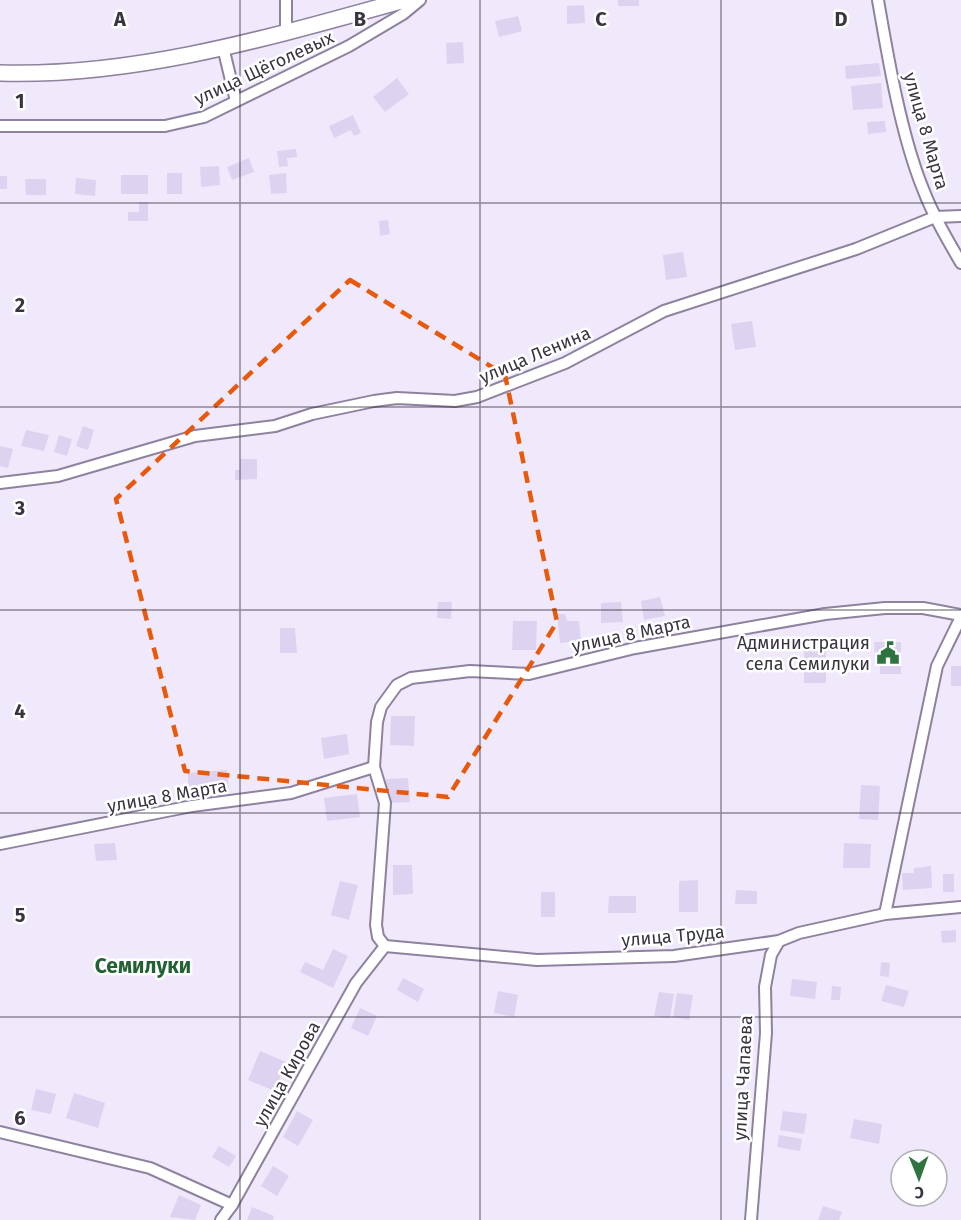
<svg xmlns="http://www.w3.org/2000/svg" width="961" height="1220" font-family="'Fira Sans',sans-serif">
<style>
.building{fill:#ded2f1}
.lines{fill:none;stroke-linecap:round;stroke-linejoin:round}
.minor-casing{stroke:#8e829f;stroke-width:14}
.secondary-casing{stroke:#8e829f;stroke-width:18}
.minor{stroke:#fff;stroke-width:10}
.secondary{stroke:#fff;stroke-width:15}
.marked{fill:none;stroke:#e8590c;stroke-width:4.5;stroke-dasharray:12 8;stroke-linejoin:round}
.grid{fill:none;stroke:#393440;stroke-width:1.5;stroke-opacity:0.55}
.labels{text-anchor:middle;stroke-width:5;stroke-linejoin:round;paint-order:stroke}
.street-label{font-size:18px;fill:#393440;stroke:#fff}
.poi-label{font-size:18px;fill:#393440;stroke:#fff;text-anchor:end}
.quarter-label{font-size:21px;font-weight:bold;fill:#216132;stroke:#fff}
.grid-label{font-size:20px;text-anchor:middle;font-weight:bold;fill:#393440;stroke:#fff;stroke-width:5;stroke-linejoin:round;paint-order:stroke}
</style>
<rect width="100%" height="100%" fill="#f0e9fc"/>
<!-- building -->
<g class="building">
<rect x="618" y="0" width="21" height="6"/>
<path d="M584 5 585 23 567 24V6Z"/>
<path d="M518 16 522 31 499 37 495 21Z"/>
<path d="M463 42 464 63 447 64 446 43Z"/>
<path d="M879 63 881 76 846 79 845 66Z"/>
<path d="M397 78 409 94 385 112 373 97Z"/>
<path d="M881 83 883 108 853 110 851 86Z"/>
<path d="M353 115 361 133 354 136 351 130 334 138 329 126Z"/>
<path d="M885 121 886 132 868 134 867 122Z"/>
<path d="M296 149 297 157 287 158 288 166 279 167 277 151Z"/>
<path d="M249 158 254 172 232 180 227 167Z"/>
<path d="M219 166 220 185 201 187 200 167Z"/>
<rect x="167" y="173" width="15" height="21"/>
<path d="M286 173 287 193 271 194 269 175Z"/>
<rect x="121" y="175" width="27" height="19"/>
<rect x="0" y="176" width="7" height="13"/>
<path d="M76 178 96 180 95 196 75 194Z"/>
<path d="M25 179H46V195H26Z"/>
<path d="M139 202H148V221H128V212H139Z"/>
<path d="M388 220 390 234 380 236 379 221Z"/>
<path d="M683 252 687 277 666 280 663 255Z"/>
<path d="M752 321 756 347 735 350 731 324Z"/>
<path d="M83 426 94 430 88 450 76 446Z"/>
<path d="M26 430 49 435 44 451 21 446Z"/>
<path d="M59 435 72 439 67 456 54 452Z"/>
<path d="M0 446 13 449 8 468 0 466Z"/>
<path d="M240 459H257V479L235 480V470H240Z"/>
<path d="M660 597 665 616 644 620 641 601Z"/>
<path d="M438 602H452L451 619 437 618Z"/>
<path d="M621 602 623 622 601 623V603Z"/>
<path d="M557 614H565L567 621H579L581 641 560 643Z"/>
<path d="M513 621H537L536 650H512Z"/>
<path d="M280 628H295L297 653H280Z"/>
<path d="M874 642H901V674H880V660H875Z"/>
<rect x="804" y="651" width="22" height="32"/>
<rect x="951" y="666" width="10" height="20"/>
<path d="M391 716H415L414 746 390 745Z"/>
<path d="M347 734 349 754 324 759 321 738Z"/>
<path d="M227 770 229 789 188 793V773Z"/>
<path d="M408 778 410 802 387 803 386 779Z"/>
<path d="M861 785 880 786 878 820 859 819Z"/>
<path d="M357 794 360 817 327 821 324 798Z"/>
<path d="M115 843 117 860 96 861 94 844Z"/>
<path d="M844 843 871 844 870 868H843Z"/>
<path d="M393 865H412L413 894 393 895Z"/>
<path d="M931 866 932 888 903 890 902 873H914V868Z"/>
<rect x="943" y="874" width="11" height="18"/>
<path d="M698 880V912H679V881Z"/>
<path d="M340 881 358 885 349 920 331 915Z"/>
<path d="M736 890 757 891V904H735Z"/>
<rect x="541" y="892" width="14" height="25"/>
<path d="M609 896H636V913H608Z"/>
<path d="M956 930V942L942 943 941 931Z"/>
<path d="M333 949 348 956 333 988 300 972 305 962 323 970Z"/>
<path d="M881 962 890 963 889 977 880 976Z"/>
<path d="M403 978 424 989 418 1002 397 990Z"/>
<path d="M792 979 817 982 815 999 790 996Z"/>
<path d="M886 985 909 991 904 1007 881 1001Z"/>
<path d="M832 986 841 987 840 1000H831Z"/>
<path d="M498 991 518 995 514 1017 494 1013Z"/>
<path d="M659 992 674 994 670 1018 654 1016Z"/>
<path d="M677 993 693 995 689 1020 673 1017Z"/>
<path d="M360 1008 377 1016 368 1036 351 1028Z"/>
<path d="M260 1051 286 1062 275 1091 248 1080Z"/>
<path d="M36 1089 56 1094 51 1114 31 1110Z"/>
<path d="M74 1093 105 1103 98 1128 66 1118Z"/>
<path d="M297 1111 313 1120 298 1146 283 1137Z"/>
<path d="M783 1111 807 1114 804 1134 780 1130Z"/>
<path d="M854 1119 882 1124 879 1144 850 1138Z"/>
<path d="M779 1135 802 1139 800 1151 777 1147Z"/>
<path d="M219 1146 236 1156 229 1167 212 1157Z"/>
<path d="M273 1166 289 1176 277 1196 261 1186Z"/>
<path d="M179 1195 201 1205 195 1220 170 1217Z"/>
<path d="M823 1206 842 1212 839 1220H818Z"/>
<path d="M252 1207 274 1216 273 1220H247Z"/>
</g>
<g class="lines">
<!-- minor casing -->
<g class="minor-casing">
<g id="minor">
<path d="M878 0C888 58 901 135 923 189 933 215 947 239 961 263"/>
<path d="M286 33V0"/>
<path d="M223 47 236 101"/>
<path d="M0 126H165L204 117 349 46 403 14 420 0"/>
<path d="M0 483 58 476 195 436 275 426 312 414 374 401 397 398 455 401 477 397 565 363 664 311 856 249 935 217 961 216"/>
<path d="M0 844 192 806 291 793 374 767"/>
<path d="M885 914 937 666 961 617"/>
<path d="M385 946 378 937 376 925 385 803 374 767 377 722 381 707 397 685 411 678 470 671 529 674 635 648 825 614 885 608H923L961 615"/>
<path d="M385 946 537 960 674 956 779 941 799 933 885 914 961 907"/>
<path d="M0 1132 150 1168 232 1205"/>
<path d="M221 1220 232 1205 356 983 385 946"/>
<path d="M751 1220 766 1033 765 987 771 955 779 941"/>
</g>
</g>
<!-- secondary casing -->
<g class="secondary-casing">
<path id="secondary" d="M0 73C138 77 274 36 405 0"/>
</g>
<!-- minor -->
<use href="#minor" class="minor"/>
<!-- secondary -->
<use href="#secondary" class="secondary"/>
</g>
<!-- marked area -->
<path class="marked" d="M350 280 505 375 557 622 448 797 185 771 116 499Z"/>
<!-- grid -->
<path class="grid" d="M240 0V1220M480 0V1220M721 0V1220M0 203H961M0 407H961M0 610H961M0 813H961M0 1017H961"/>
<!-- icons -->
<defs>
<g id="civic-bare" transform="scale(1.8)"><path d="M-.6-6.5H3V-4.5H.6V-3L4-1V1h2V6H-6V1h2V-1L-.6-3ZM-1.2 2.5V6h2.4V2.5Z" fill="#2f7440" stroke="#fff" stroke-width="2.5" paint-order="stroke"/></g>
</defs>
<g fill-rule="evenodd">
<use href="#civic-bare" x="888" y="653"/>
</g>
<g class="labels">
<!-- street labels -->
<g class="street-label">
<text transform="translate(264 68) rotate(-25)" y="6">улица Щёголевых</text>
<text transform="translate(926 131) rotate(74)" y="6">улица 8 Марта</text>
<text transform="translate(535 355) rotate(-23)" y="6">улица Ленина</text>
<text transform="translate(631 634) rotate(-12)" y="6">улица 8 Марта</text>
<text transform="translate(167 796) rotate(-10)" y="6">улица 8 Марта</text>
<text transform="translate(673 936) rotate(-5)" y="6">улица Труда</text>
<text transform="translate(287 1074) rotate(-61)" y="6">улица Кирова</text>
<text transform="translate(743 1078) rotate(-87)" y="6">улица Чапаева</text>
</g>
<!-- poi labels -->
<g class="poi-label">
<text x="870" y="649">Администрация<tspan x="870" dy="21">села Семилуки</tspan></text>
</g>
<!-- quarter labels -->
<g class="quarter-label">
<text x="143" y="973">Семилуки</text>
</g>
</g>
<g class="grid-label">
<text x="120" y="26">A</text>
<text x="360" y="26">B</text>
<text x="601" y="26">C</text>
<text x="841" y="26">D</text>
<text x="20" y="108">1</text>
<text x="20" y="312">2</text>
<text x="20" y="515">3</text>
<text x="20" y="718">4</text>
<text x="20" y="922">5</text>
<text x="20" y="1125">6</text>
</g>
<!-- north arrow -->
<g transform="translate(919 1178) rotate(179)"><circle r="28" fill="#ffffff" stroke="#b0aeb3" stroke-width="1.5"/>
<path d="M0-4.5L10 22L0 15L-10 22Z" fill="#2f7440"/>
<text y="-9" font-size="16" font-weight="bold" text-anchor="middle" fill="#393440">С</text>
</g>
</svg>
